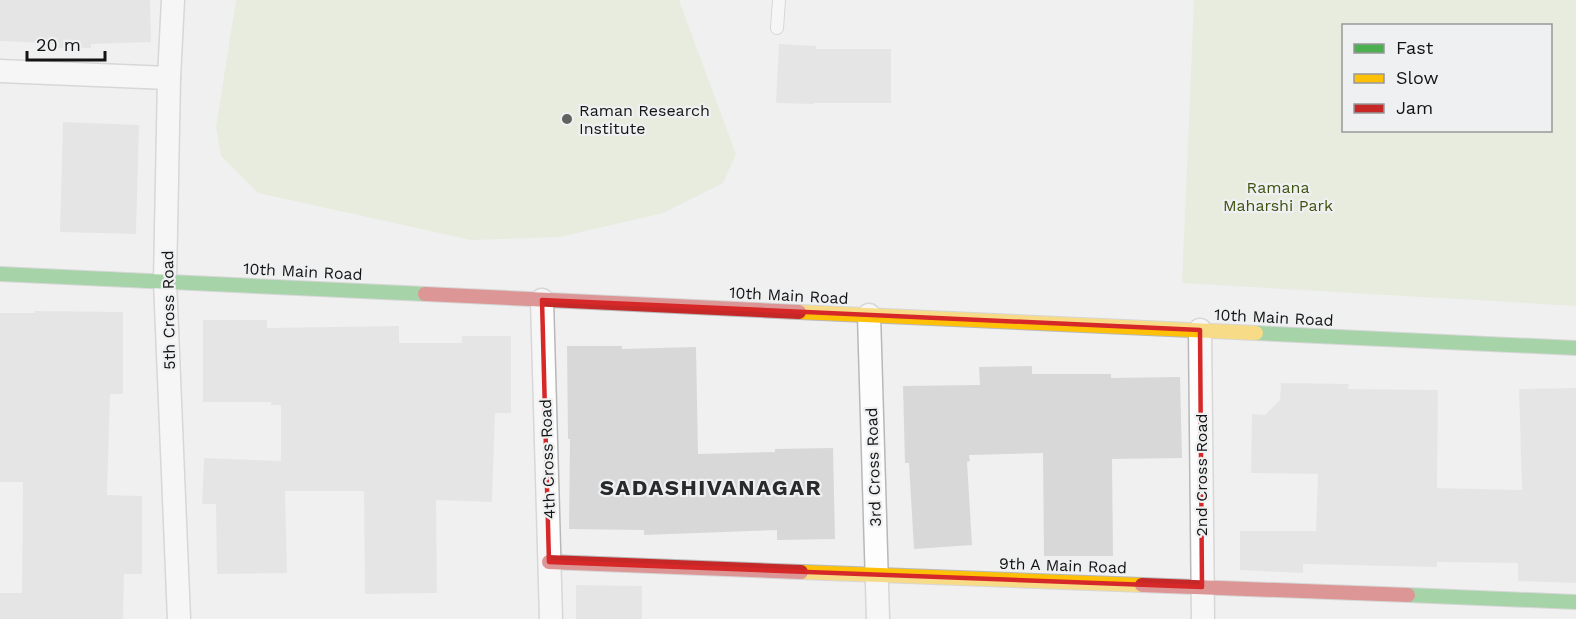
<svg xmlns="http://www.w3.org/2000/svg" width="1576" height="619" font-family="'Work Sans',sans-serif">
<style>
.green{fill:#dbe7c9;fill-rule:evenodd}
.building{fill:#d8d8d8}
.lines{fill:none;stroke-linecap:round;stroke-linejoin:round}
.lane-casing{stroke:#b8b8b8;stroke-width:14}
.street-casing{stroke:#b8b8b8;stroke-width:25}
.fast-casing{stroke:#b8b8b8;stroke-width:16}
.slow-casing{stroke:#b8b8b8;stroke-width:16}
.jam-casing{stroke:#b8b8b8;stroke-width:16}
.lane{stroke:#fdfdfd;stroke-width:12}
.street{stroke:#fdfdfd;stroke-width:22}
.fast{stroke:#4caf50;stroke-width:14}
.slow{stroke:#ffc107;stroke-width:14}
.jam{stroke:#c62828;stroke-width:14}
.marked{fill:none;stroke:#d62828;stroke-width:4.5;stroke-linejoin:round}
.poi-dot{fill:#616161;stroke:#eff0f1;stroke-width:2}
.labels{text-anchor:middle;stroke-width:4.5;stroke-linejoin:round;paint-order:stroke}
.poi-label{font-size:16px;fill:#141414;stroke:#eff0f1;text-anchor:start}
.park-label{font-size:16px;fill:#3d520f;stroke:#eff0f1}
.street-label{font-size:16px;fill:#141414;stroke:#eff0f1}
.district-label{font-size:22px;font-weight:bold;letter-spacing:1.5px;fill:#292a2b;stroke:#eff0f1}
</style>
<rect width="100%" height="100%" fill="#f0f0f0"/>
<!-- green -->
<g class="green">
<path d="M236 0H679L736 154 723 183 663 213 560 237 471 240 258 193 221 156 216 127Z"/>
<path d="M1194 0H1576V306L1182 283ZM1344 26H1550V130H1344Z"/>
</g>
<!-- building -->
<g class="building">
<path d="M0 0H150L151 42 91 44V48H45V43L0 41Z"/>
<path d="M779 44 816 46V49H891V103H814V104L776 103Z"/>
<path d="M63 122 139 125 136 234 60 232Z"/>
<path d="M35 311 123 312V394H110L107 495 142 496V574H124L123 619H0V593H22L23 482H0V313H35Z"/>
<path d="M203 320H267V328L399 326V343H462V336H511V413H495L492 502 436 500 437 593 365 594 364 491H285L287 573 217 574 216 504H202L204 458 281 461V405H271V402H203Z"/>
<path d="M567 346H622V349L696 347 698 454 775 452V449L833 448 835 539 777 540V530L644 535V530L569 529 570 439H568Z"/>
<path d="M1032 366V374H1111V378L1180 377 1182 458 1112 459 1113 556H1044L1043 453 969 455 970 461 967 462 972 545 914 549 909 463H905L903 386 980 385 979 367Z"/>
<path d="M1281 383 1349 384 1348 389 1438 390 1437 488 1522 490 1519 389 1576 388V583L1518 581V563L1437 562V567L1303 564V573L1240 570V531H1316L1318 474 1251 473 1252 414 1265 415 1280 400Z"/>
<path d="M576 585 642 586V619H576Z"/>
</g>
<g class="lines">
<!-- lane casing -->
<g class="lane-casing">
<path id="lane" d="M777 28 779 0"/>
</g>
<!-- street casing -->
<g class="street-casing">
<g id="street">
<path d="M173 0 169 78 165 281 179 619"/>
<path d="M0 71 169 78"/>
<path d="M542 300 551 619"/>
<path d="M869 315 878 619"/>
<path d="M1200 330 1203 619"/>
</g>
</g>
<!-- fast casing -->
<g class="fast-casing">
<g id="fast">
<path d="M0 274 425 294"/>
<path d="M1256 333 1576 348"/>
<path d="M1408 595 1576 602"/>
</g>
</g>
<!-- slow casing -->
<g class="slow-casing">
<g id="slow">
<path d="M799 312 1256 333"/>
<path d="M801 572 1142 585"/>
</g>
</g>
<!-- jam casing -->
<g class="jam-casing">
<g id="jam">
<path d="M425 294 799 312"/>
<path d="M549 562 801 572"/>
<path d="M1142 585 1408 595"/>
</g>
</g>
<!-- lane -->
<use href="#lane" class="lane"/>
<!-- street -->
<use href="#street" class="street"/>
<!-- fast -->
<use href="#fast" class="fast"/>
<!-- slow -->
<use href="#slow" class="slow"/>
<!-- jam -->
<use href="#jam" class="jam"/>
</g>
<!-- marked area -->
<path d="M0 0H1576V619H0ZM542 300 1200 330 1202 587 549 562Z" fill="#f0f0f0" fill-opacity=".55" fill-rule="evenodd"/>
<path class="marked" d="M542 300 1200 330 1202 587 549 562Z"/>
<!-- markers -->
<circle class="poi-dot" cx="567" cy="119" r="6"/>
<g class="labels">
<!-- poi labels -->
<g class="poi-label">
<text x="579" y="116">Raman Research<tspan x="579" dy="18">Institute</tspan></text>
</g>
<!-- park labels -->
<g class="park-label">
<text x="1278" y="193">Ramana<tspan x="1278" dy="18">Maharshi Park</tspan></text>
</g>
<!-- street labels -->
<g class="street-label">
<text transform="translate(303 271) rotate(3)" y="6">10th Main Road</text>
<text transform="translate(789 295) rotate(3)" y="6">10th Main Road</text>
<text transform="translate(168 310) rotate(-91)" y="6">5th Cross Road</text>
<text transform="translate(1274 317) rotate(3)" y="6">10th Main Road</text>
<text transform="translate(547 459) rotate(-92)" y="6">4th Cross Road</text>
<text transform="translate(873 467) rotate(-92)" y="6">3rd Cross Road</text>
<text transform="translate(1201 475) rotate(-90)" y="6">2nd Cross Road</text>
<text transform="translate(1063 565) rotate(2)" y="6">9th A Main Road</text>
</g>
<!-- district labels -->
<g class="district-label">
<text x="711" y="495">SADASHIVANAGAR</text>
</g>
</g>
<!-- legend -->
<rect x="1342" y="24" width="210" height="108" fill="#eff0f1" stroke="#979899" stroke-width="1.5"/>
<rect x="1354" y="44" width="30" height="9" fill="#4caf50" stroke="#979899" stroke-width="1.5"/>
<text x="1396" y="54" font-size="18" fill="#141414">Fast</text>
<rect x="1354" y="74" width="30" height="9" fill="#ffc107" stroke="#979899" stroke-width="1.5"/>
<text x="1396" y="84" font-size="18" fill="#141414">Slow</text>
<rect x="1354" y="104" width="30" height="9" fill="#c62828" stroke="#979899" stroke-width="1.5"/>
<text x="1396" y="114" font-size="18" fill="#141414">Jam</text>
<!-- scale -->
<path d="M27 51v9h78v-9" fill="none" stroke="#141414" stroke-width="3"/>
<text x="36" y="51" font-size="18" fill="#141414" stroke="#eff0f1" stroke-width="4.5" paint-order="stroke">20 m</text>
</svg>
